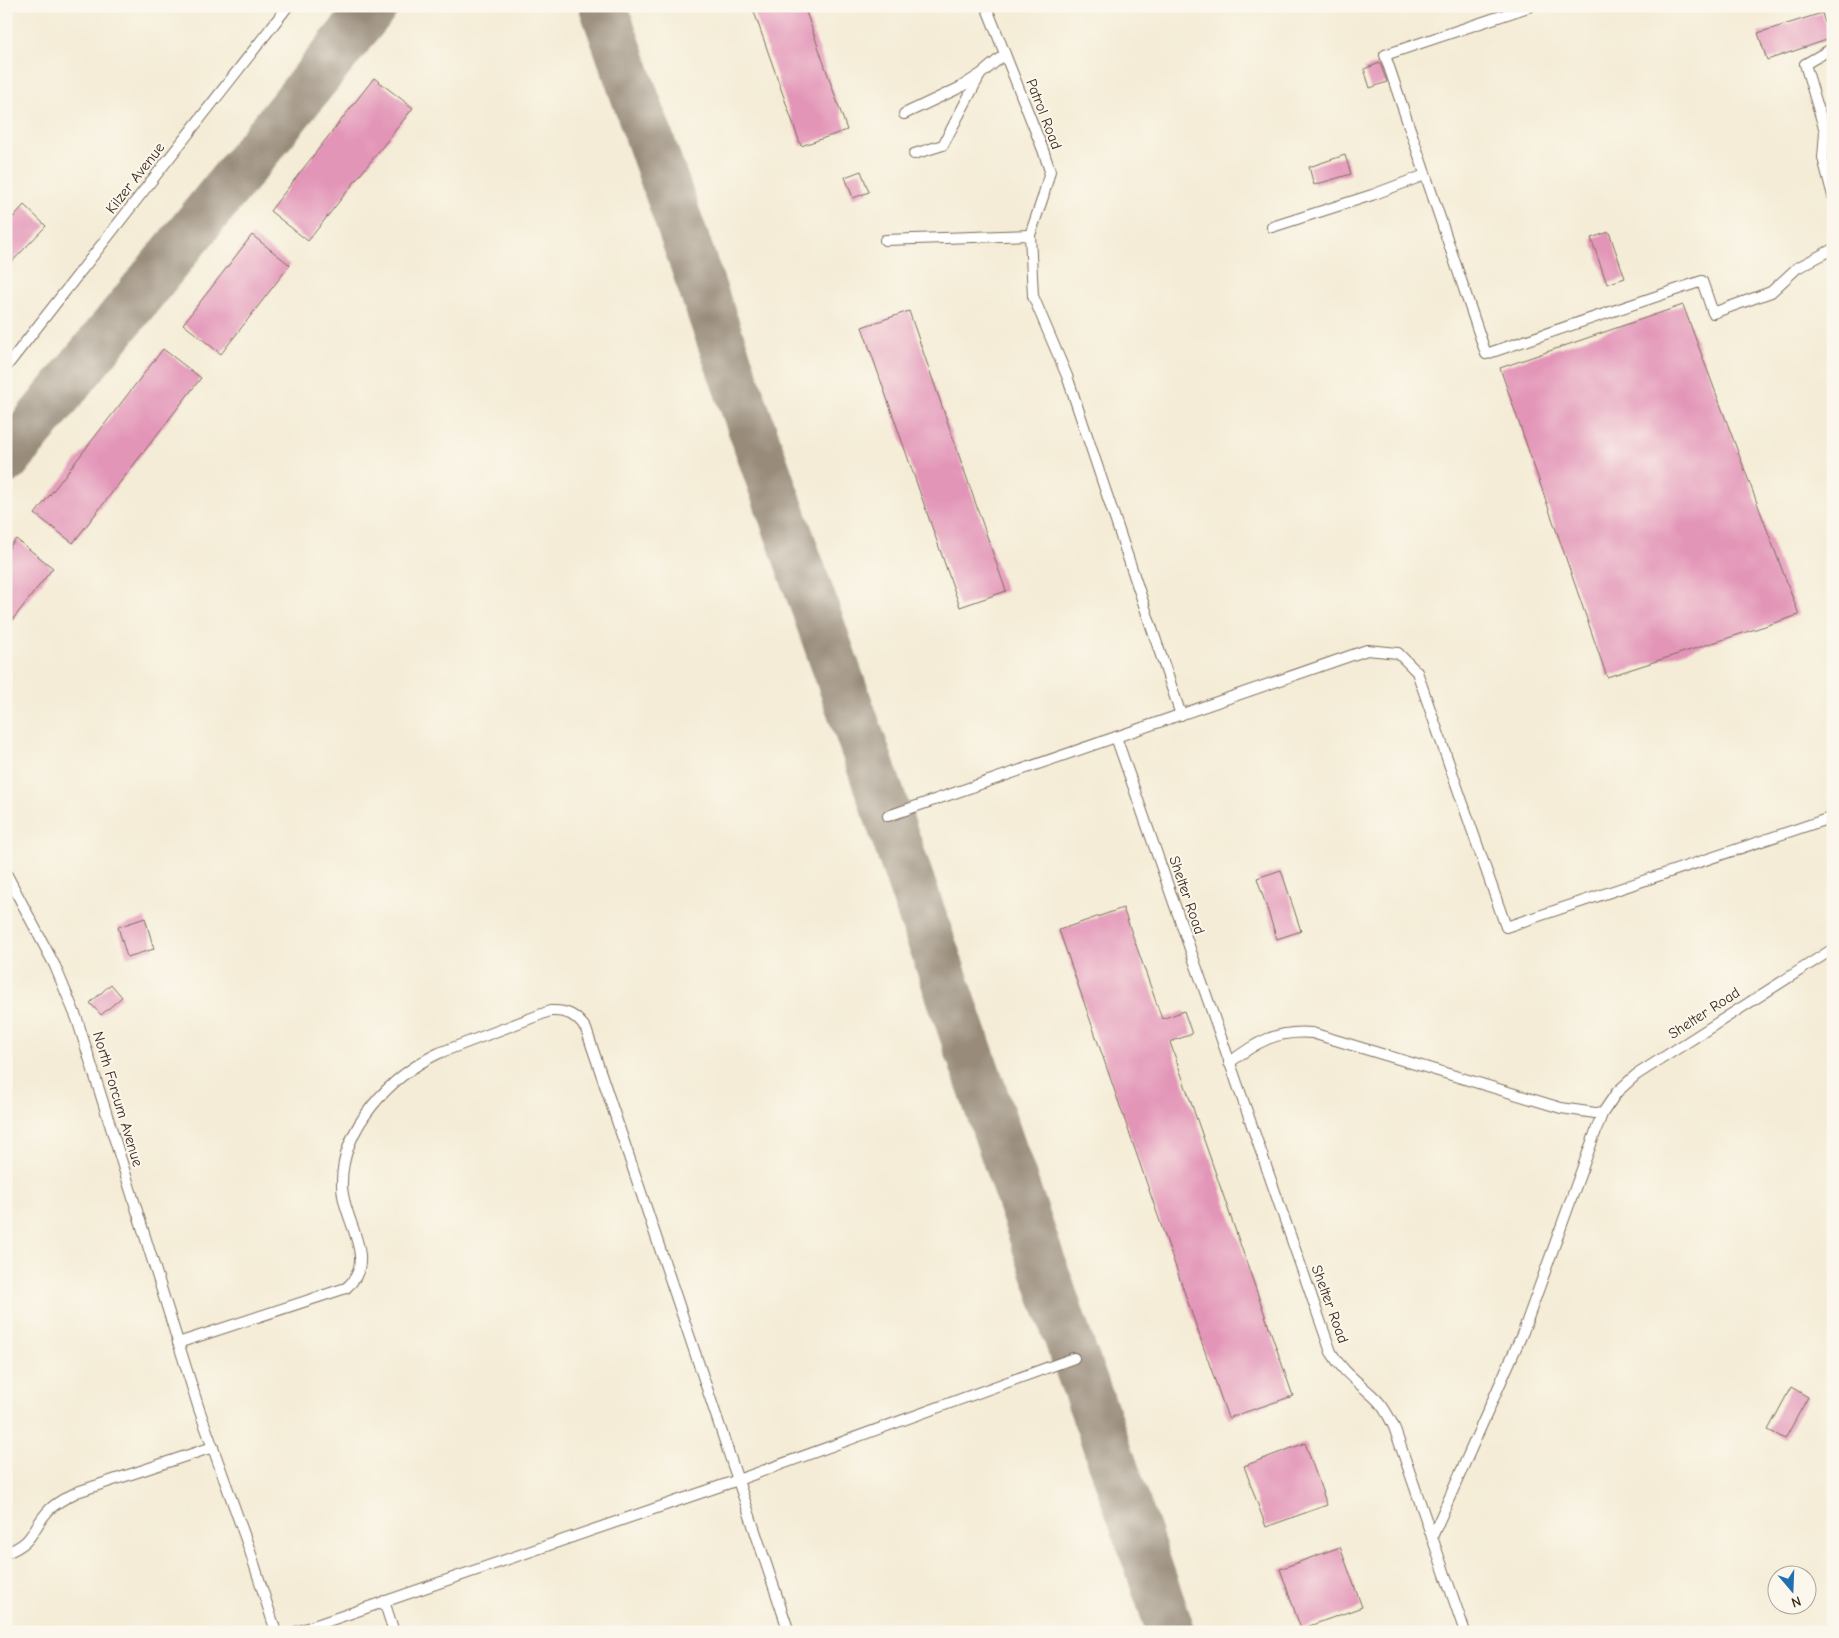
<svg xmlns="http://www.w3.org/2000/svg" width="1839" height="1638" font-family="'Comic Neue',sans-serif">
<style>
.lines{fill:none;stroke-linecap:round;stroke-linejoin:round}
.taxiway{stroke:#988b7a;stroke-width:48}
.building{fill:#e395b8}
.lane-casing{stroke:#7c6e5e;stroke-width:12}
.lane{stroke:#fff;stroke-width:10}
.labels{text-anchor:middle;stroke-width:4;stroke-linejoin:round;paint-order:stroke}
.street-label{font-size:15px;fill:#3b2a1e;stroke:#fbf7ec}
</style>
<rect width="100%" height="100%" fill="#fbf7ec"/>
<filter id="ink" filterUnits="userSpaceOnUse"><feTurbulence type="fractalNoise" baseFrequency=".02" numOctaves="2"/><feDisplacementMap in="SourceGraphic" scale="10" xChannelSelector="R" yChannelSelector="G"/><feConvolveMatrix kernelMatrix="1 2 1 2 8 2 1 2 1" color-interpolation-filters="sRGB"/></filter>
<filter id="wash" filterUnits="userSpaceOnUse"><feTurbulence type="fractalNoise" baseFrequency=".0096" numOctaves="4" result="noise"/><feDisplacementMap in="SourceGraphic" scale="20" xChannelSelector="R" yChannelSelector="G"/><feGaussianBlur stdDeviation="1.12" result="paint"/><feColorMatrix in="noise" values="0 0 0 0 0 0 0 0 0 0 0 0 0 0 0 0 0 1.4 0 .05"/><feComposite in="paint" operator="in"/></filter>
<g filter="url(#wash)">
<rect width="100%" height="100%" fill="#f4ecd6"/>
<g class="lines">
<!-- taxiway -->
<g class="taxiway">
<path d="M603 6 888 816 1073 1353 1097 1418 1171 1632"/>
<path d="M6 460 374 6"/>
</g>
</g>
<g id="blocks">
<!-- building -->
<g class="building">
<path d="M752 6H804L847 130 801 146Z"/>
<path d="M1822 13 1830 39 1767 60 1758 33Z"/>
<path d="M1380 63 1387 82 1370 88 1364 69Z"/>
<path d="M374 78 413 108 308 241 270 211Z"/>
<path d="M1345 155 1351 174 1314 185 1309 167Z"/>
<path d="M861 171 869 192 853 198 845 177Z"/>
<path d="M24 205 46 226 6 268V225Z"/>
<path d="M1609 232 1625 278 1607 284 1591 238Z"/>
<path d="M252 235 290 265 221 354 183 324Z"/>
<path d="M1683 305 1799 615 1607 677 1500 368Z"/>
<path d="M909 311 1006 591 960 607 862 327Z"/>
<path d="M163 349 201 378 73 543 35 514Z"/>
<path d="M16 539 53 568 6 628V551Z"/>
<path d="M1281 870 1301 931 1277 939 1257 878Z"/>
<path d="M1123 908 1162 1019 1184 1011 1192 1034 1170 1042 1293 1396 1228 1418 1059 930Z"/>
<path d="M145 918 154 949 127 957 118 927Z"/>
<path d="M111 984 122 997 101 1015 90 1003Z"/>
<path d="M1791 1387 1808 1397 1785 1439 1768 1430Z"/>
<path d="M1305 1443 1327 1505 1266 1527 1244 1466Z"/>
<path d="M1340 1547 1362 1607 1301 1629 1280 1569Z"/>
</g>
</g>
</g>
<g filter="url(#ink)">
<use href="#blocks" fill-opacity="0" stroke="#7c6e5e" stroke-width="1"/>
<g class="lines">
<!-- lane casing -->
<g class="lane-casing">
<g id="lane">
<path d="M986 6 1043 150 1050 171 1043 197 1030 235 1033 296 1067 376 1181 715"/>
<path d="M1531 6 1385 55 1486 354 1702 281 1713 313 1771 292 1797 268 1833 249"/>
<path d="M1833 6V9"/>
<path d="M1833 48 1805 64 1825 131 1823 158 1833 196"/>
<path d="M904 114 959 88 981 74 1005 54"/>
<path d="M914 154 943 145 980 75"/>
<path d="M1272 227 1372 195 1425 175"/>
<path d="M885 240 1030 235"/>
<path d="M6 367 288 6"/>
<path d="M1116 737 1331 1352C1343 1373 1360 1383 1377 1400 1385 1408 1389 1417 1394 1427L1432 1537"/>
<path d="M888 816 1367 650 1398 653 1417 672 1506 927 1833 817"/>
<path d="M6 873 55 966 77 1019 199 1409 249 1548 276 1632"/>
<path d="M1229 1063C1256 1042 1277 1030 1312 1033L1561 1108 1602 1114 1617 1092 1636 1075 1833 949"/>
<path d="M178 1343 346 1288C380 1260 342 1220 342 1185 341 1127 391 1076 439 1053L550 1011C567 1010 576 1015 586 1029L789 1632"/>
<path d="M6 1553C37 1541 30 1529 50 1509 58 1501 68 1497 77 1492L213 1447"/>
<path d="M384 1601 394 1632"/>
<path d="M296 1632 738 1480 1074 1358"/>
<path d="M1465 1632 1432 1537 1523 1332 1602 1114"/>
</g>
</g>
<!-- lane -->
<use href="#lane" class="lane"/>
</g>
</g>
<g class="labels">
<!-- street labels -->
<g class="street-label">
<text transform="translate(1044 114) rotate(69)" y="5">Patrol Road</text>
<text transform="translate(135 178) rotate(-52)" y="5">Kilzer Avenue</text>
<text transform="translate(1187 895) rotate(71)" y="5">Shelter Road</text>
<text transform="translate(1704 1013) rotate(-33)" y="5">Shelter Road</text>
<text transform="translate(118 1099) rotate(73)" y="5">North Forcum Avenue</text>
<text transform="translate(1330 1304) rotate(70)" y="5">Shelter Road</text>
</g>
</g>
<!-- margin -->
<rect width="1839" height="1638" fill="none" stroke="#fbf7ec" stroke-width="25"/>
<!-- north arrow -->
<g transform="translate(1792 1590) rotate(161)"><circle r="24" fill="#fbf7ec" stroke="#aea59a"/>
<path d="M0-4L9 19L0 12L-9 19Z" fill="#1f6fb2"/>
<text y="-8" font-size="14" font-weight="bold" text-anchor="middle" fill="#3b2a1e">N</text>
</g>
</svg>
